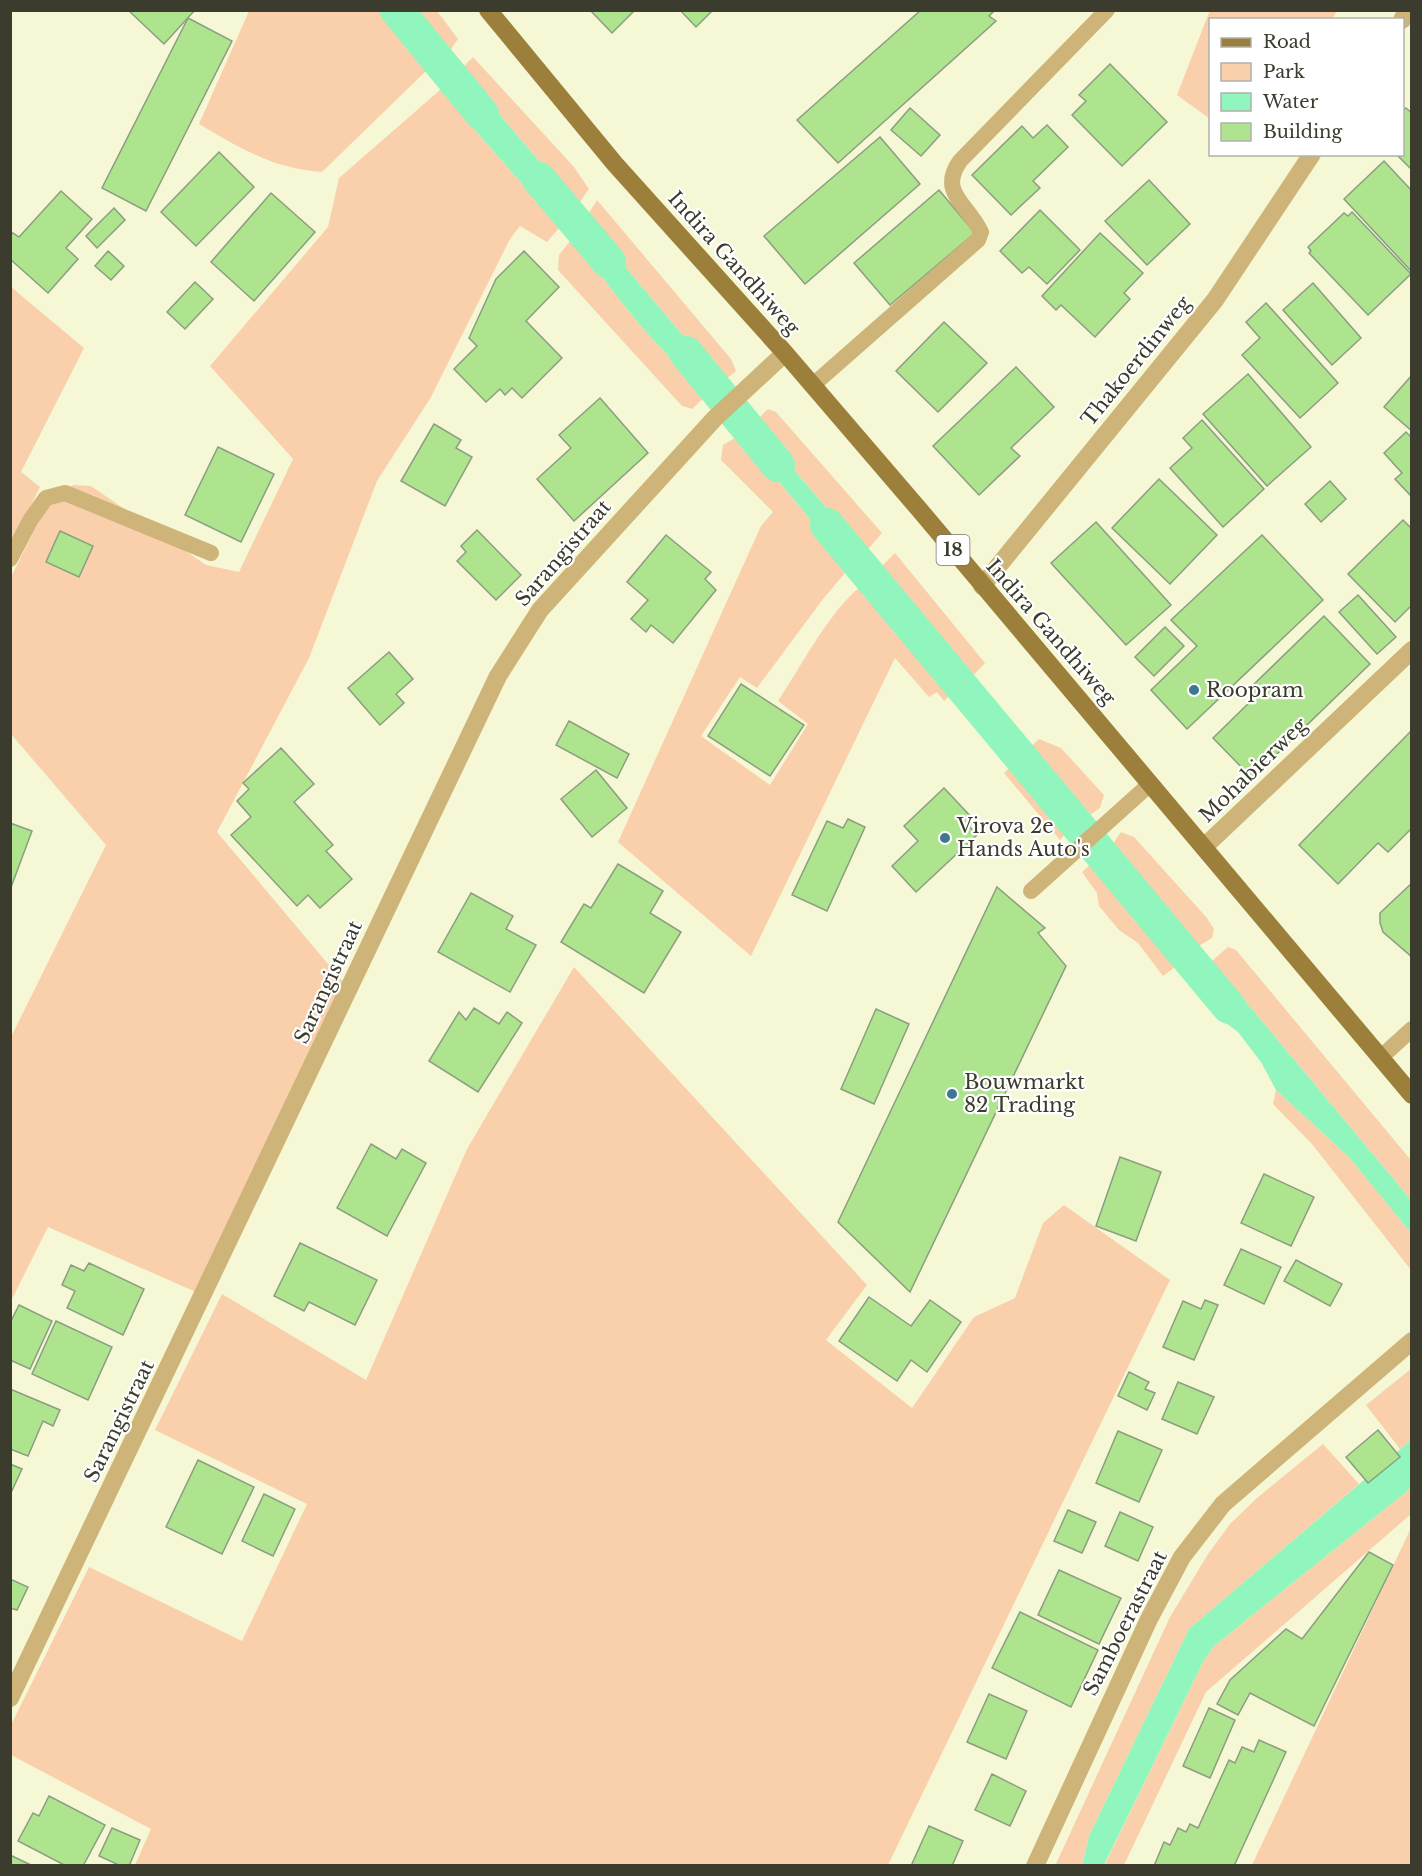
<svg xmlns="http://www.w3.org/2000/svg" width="1422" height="1876" font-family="'Libre Baskerville',serif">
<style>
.green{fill:#f9d0ab}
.water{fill:#90f6bd}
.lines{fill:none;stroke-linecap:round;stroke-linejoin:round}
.canal{stroke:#90f6bd;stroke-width:34}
.building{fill:#afe48e;stroke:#8b9e81;stroke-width:1.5}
.lane{stroke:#ceb478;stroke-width:16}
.street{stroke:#ceb478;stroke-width:18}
.primary{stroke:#9c7f3a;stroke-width:18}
.poi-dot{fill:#3d7790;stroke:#fff;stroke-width:2}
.labels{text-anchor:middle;stroke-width:4.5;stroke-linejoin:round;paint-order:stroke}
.shield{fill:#fff;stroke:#76766d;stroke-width:1.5}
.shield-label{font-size:18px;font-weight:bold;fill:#3b3c2e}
.street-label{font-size:20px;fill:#3b3c2e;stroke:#fff}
.poi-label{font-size:20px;fill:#3b3c2e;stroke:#fff;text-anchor:start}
</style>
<rect width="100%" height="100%" fill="#f6f8d5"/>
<!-- green -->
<g class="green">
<path d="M1210 10H1337V11L1332 19 1210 20V119L1177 95Z"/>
<path d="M249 11H378L426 71 322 172C273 168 241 149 199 124Z"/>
<path d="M414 11H437L458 39 449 52Z"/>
<path d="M473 57 574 167 589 189 577 206 461 69Z"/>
<path d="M440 90 560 227 547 242 520 226 510 239 431 397 377 481 309 658 217 832 344 983 196 1292 48 1227 11 1301V1037L106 845 11 734V577L46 507 73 485 91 486 206 565 239 572 293 459 210 366 328 227 339 178Z"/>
<path d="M597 200 731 359 736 371 722 382 585 219Z"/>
<path d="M574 236C612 293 656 350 709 393L692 409 682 406 558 270 559 255Z"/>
<path d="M11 287 84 348 21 472 40 487 11 545Z"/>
<path d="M768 409 776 412 882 533 865 553 754 423Z"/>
<path d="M740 435 850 567 823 599 757 688 740 677 701 736 770 785 808 724 778 701C802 665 828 613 861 586L862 594 953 692 944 701 937 692 929 697 895 658 751 956 618 842 761 526 773 512 721 460 723 445Z"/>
<path d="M895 553 985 663 967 682 886 582 876 572Z"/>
<path d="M1039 739 1061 748 1104 795 1100 808 1087 817 1036 755 1014 773 1066 833 1060 840 1004 773Z"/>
<path d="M1121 832 1134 837 1207 918 1214 929 1212 938 1197 947 1112 845Z"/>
<path d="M1092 863 1175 967 1163 976 1138 943 1119 930 1099 906 1097 893 1082 872Z"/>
<path d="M1228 947 1236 950 1410 1159 1411 1200 1212 961Z"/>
<path d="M574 967 867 1285 826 1340 912 1408 974 1317 1015 1298 1043 1223 1064 1205 1170 1280 888 1865H135L151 1829 11 1755V1725L89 1567 242 1641 307 1504 155 1430 222 1294 366 1380 467 1149Z"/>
<path d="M1276 1090 1349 1157 1411 1233V1270L1312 1144 1273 1104Z"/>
<path d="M1411 1369V1440L1400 1449 1366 1405Z"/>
<path d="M1323 1444 1359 1484 1189 1629 1089 1836 1082 1865 1055 1866 1170 1617 1208 1554 1230 1524 1257 1498Z"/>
<path d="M1411 1488V1514L1206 1692 1124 1865 1104 1866 1204 1660 1214 1646Z"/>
<path d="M1411 1528V1865H1252Z"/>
</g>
<!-- water -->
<g class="water">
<path d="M378 11H414L449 52 426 71Z"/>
<path d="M461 69 577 206 560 227 440 90Z"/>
<path d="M585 219 722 382 709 393C656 350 612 293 574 236Z"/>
<path d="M754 423 865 553 850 567 740 435Z"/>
<path d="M876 572 886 582 967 682 953 692 862 593 861 586Z"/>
<path d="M1035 755 1087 817 1066 833 1014 773Z"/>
<path d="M1112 845 1197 947 1175 967 1092 863Z"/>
<path d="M1212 961 1411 1200V1233L1349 1157 1276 1090 1261 1062 1238 1032 1214 1014 1191 985V978Z"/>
<path d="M1411 1440V1488L1214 1646 1204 1660 1104 1865 1082 1866 1089 1836 1189 1629Z"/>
</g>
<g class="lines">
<!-- canal -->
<g class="canal">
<path d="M397 10 482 114"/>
<path d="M539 179 609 262"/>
<path d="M686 353 778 465"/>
<path d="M827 525 1229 1007"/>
</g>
</g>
<!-- building -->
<g class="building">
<path d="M128 10H195L164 44Z"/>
<path d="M590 10H635L612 33Z"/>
<path d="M680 10H713L696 27Z"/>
<path d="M921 10H995L989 16 996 21 838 163 797 120Z"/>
<path d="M188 18 232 41 146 211 102 188Z"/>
<path d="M1110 64 1167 122 1122 166 1072 115 1086 101 1079 95Z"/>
<path d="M910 108 940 135 921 156 891 130Z"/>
<path d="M1406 108 1412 113V170L1396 154H1402V111Z"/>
<path d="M1047 125 1068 147 1033 181 1040 188 1011 215 972 175 1022 126 1033 138Z"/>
<path d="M880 137 920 184 805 284 764 236Z"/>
<path d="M219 152 254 187 196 246 161 212Z"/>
<path d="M1384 161 1412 191V272L1344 199Z"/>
<path d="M1149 180 1190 224 1147 265 1105 221Z"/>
<path d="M939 190 975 233 890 305 854 263Z"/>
<path d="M61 191 92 219 66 248 78 259 48 293 10 259V236L13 233 19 237Z"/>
<path d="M271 193 315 232 254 301 211 262Z"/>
<path d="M114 208 125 220 97 248 86 236Z"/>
<path d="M1040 210 1080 250 1047 284 1029 267 1022 273 1000 251Z"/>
<path d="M1352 212 1411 274 1368 315 1309 253 1311 251 1308 247 1344 213 1348 216Z"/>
<path d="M1100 233 1143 273 1124 293 1130 299 1095 337 1061 305 1056 310 1042 296Z"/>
<path d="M108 251 124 266 111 280 95 266Z"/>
<path d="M524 251 559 287 526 321 562 358 522 398 512 388 505 395 500 389 486 402 454 369 477 346 469 338 496 279Z"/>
<path d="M195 282 213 299 185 329 167 312Z"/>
<path d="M1313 283 1361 338 1332 365 1283 310Z"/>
<path d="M1266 303 1338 383 1300 418 1242 355 1260 338 1246 322Z"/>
<path d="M944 322 987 363 938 412 896 371Z"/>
<path d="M1016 367 1054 407 1011 448 1020 456 979 495 933 446Z"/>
<path d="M1248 374 1311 447 1267 486 1203 414Z"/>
<path d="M1412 375V431L1384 407Z"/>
<path d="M600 398 648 453 574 521 537 479 571 448 559 435Z"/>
<path d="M1202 420 1264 489 1223 527 1170 468 1192 448 1183 438Z"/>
<path d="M434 424 461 440 456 448 472 457 445 506 401 481Z"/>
<path d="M1406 432 1412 438V497L1395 479 1402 473 1384 453Z"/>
<path d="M218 447 274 474 241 542 185 515Z"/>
<path d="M1159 479 1217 535 1170 584 1112 528Z"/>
<path d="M1330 481 1346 499 1321 522 1305 504Z"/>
<path d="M1403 520 1412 529V605L1395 622 1348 574Z"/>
<path d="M1096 522 1171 605 1126 645 1051 563Z"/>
<path d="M477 530 521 575 496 600 457 561 466 552 461 546Z"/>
<path d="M60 531 93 546 79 577 46 562Z"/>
<path d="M666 535 711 572 705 579 716 590 673 643 651 625 646 632 631 619 648 600 627 582Z"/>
<path d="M1262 535 1323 600 1187 729 1151 690 1197 646 1171 620Z"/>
<path d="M1358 595 1396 637 1377 654 1339 612Z"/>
<path d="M1324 616 1370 664 1252 778 1213 738 1255 697 1248 690Z"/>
<path d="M1165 627 1184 646 1154 676 1135 657Z"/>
<path d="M389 652 413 679 396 694 404 703 380 725 348 688Z"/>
<path d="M741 684 804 725 770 776 708 736Z"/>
<path d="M569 721 629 754 617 778 556 745Z"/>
<path d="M1411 731 1412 828 1388 852 1378 843 1338 884 1299 845Z"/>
<path d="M281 748 314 784 294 802 333 845 326 851 352 879 320 908 308 895 297 906 231 835 251 817 237 801 249 789 243 783Z"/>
<path d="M596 770 627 808 592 837 561 799Z"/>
<path d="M944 788 975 821 969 826 977 835 916 892 892 866 918 841 904 826Z"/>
<path d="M848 819 865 827 827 911 792 895 827 821 843 828Z"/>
<path d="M10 823 32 831 10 890Z"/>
<path d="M618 864 663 891 650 913 681 932 644 993 561 942 584 904 591 908Z"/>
<path d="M1412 883V957L1383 932 1380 923V913Z"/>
<path d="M997 887 1045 928 1038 933 1066 966 910 1292 838 1222Z"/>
<path d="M471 893 513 916 506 929 536 945 510 992 438 952Z"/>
<path d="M474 1008 499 1024 507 1012 522 1023 478 1092 429 1061 459 1012 466 1020Z"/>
<path d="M876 1009 909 1024 874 1104 841 1089Z"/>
<path d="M371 1144 396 1159 402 1149 426 1163 387 1236 337 1208Z"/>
<path d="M1120 1157 1161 1172 1136 1241 1096 1226Z"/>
<path d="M1264 1174 1314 1197 1291 1246 1241 1223Z"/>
<path d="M300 1243 377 1280 355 1325 309 1302 304 1311 274 1296Z"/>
<path d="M1241 1249 1281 1267 1264 1304 1224 1285Z"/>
<path d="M1296 1260 1342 1284 1330 1306 1284 1281Z"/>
<path d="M89 1263 144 1289 123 1335 67 1308 75 1291 62 1285 71 1265 84 1271Z"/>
<path d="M869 1297 911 1326 930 1300 961 1322 927 1372 911 1360 897 1381 839 1341Z"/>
<path d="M1205 1300 1218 1305 1194 1360 1163 1347 1183 1301 1201 1309Z"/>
<path d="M19 1305 52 1321 30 1369 10 1360V1323Z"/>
<path d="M56 1321 112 1347 88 1400 32 1374Z"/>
<path d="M1129 1372 1149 1382 1145 1389 1155 1393 1147 1410 1118 1396Z"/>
<path d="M1178 1382 1214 1397 1197 1434 1162 1419Z"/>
<path d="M10 1389 60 1410 53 1426 43 1421 28 1456 10 1449Z"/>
<path d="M1378 1430 1400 1457 1368 1483 1346 1457Z"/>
<path d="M1118 1431 1162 1450 1139 1502 1096 1483Z"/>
<path d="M198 1460 254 1487 222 1554 166 1527Z"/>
<path d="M10 1464 22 1469 10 1495Z"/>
<path d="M264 1494 295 1509 273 1556 242 1541Z"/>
<path d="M1068 1510 1096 1522 1082 1553 1054 1541Z"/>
<path d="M1120 1512 1153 1527 1138 1561 1105 1546Z"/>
<path d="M1369 1552 1393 1565 1314 1726 1250 1693 1238 1715 1217 1704 1230 1680 1286 1629 1302 1639Z"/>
<path d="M1059 1570 1121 1598 1099 1644 1038 1615Z"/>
<path d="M10 1579 28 1587 17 1610 10 1608Z"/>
<path d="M1020 1612 1098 1650 1071 1707 992 1668Z"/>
<path d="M989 1694 1027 1711 1006 1759 967 1742Z"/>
<path d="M1209 1708 1235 1720 1210 1778 1183 1766Z"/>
<path d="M1259 1740 1286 1752 1234 1866H1154L1164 1842 1170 1845 1178 1828 1186 1832 1190 1824 1198 1828 1229 1760 1235 1763 1242 1747 1254 1752Z"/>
<path d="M992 1774 1026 1791 1010 1826 975 1810Z"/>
<path d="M49 1796 105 1825 83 1866H66L18 1841 33 1813 39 1816Z"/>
<path d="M929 1826 963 1841 952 1866H911Z"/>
<path d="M112 1828 140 1840 129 1866H121L99 1856Z"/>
<path d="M10 1855 33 1866H10Z"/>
</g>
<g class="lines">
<!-- lane -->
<g class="lane">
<path d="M813 385 978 240 981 232C967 203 938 192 960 161L1107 10"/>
<path d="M10 559 31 519 46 498 65 493 211 553"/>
<path d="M1031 891 1150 784"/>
<path d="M1380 1058 1412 1029"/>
</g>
<!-- street -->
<g class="street">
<path d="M1402 20 1408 10"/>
<path d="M982 586 1215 300 1312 154"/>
<path d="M1204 847 1412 650"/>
<path d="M10 1698 498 676 540 610 715 418 785 353"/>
<path d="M1035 1866 1149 1619 1182 1557 1223 1504 1412 1341"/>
</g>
<!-- primary -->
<path class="primary" d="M488 10 615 164 785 353 918 508 1412 1095"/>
</g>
<!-- markers -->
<g class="poi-dot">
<circle cx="1194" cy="690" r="6"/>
<circle cx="945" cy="838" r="6"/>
<circle cx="952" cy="1094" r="6"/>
</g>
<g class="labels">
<!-- shield labels -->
<rect class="shield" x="936.5" y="535" width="33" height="30" rx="4.5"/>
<g class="shield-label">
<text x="953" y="556">18</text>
</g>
<!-- street labels -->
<g class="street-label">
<text transform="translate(734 263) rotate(48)" y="7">Indira Gandhiweg</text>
<text transform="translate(1136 361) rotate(-51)" y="7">Thakoerdinweg</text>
<text transform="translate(563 553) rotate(-49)" y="7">Sarangistraat</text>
<text transform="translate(1051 632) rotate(49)" y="7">Indira Gandhiweg</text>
<text transform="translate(1253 770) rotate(-44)" y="7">Mohabierweg</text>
<text transform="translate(328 982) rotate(-65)" y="7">Sarangistraat</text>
<text transform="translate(119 1421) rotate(-64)" y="7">Sarangistraat</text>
<text transform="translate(1125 1623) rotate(-63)" y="7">Samboerastraat</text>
</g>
<!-- poi labels -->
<g class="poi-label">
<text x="1206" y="697">Roopram</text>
<text x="957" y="833">Virova 2e<tspan x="957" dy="23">Hands Auto's</tspan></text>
<text x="964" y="1089">Bouwmarkt<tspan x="964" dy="23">82 Trading</tspan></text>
</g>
</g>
<!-- border -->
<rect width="1422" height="1876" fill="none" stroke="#3b3c2e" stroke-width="24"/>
<!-- legend -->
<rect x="1209" y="18" width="195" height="138" fill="#ffffff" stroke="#b1b1ab" stroke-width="1.5"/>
<rect x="1221" y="38" width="30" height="9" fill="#9c7f3a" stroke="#b1b1ab" stroke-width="1.5"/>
<text x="1263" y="48" font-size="18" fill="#3b3c2e">Road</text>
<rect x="1221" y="63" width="30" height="18" fill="#f9d0ab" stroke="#b1b1ab" stroke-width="1.5"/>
<text x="1263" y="78" font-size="18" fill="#3b3c2e">Park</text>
<rect x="1221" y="93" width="30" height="18" fill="#90f6bd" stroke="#b1b1ab" stroke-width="1.5"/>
<text x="1263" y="108" font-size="18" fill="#3b3c2e">Water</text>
<rect x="1221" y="123" width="30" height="18" fill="#afe48e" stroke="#b1b1ab" stroke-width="1.5"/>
<text x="1263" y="138" font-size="18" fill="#3b3c2e">Building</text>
</svg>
